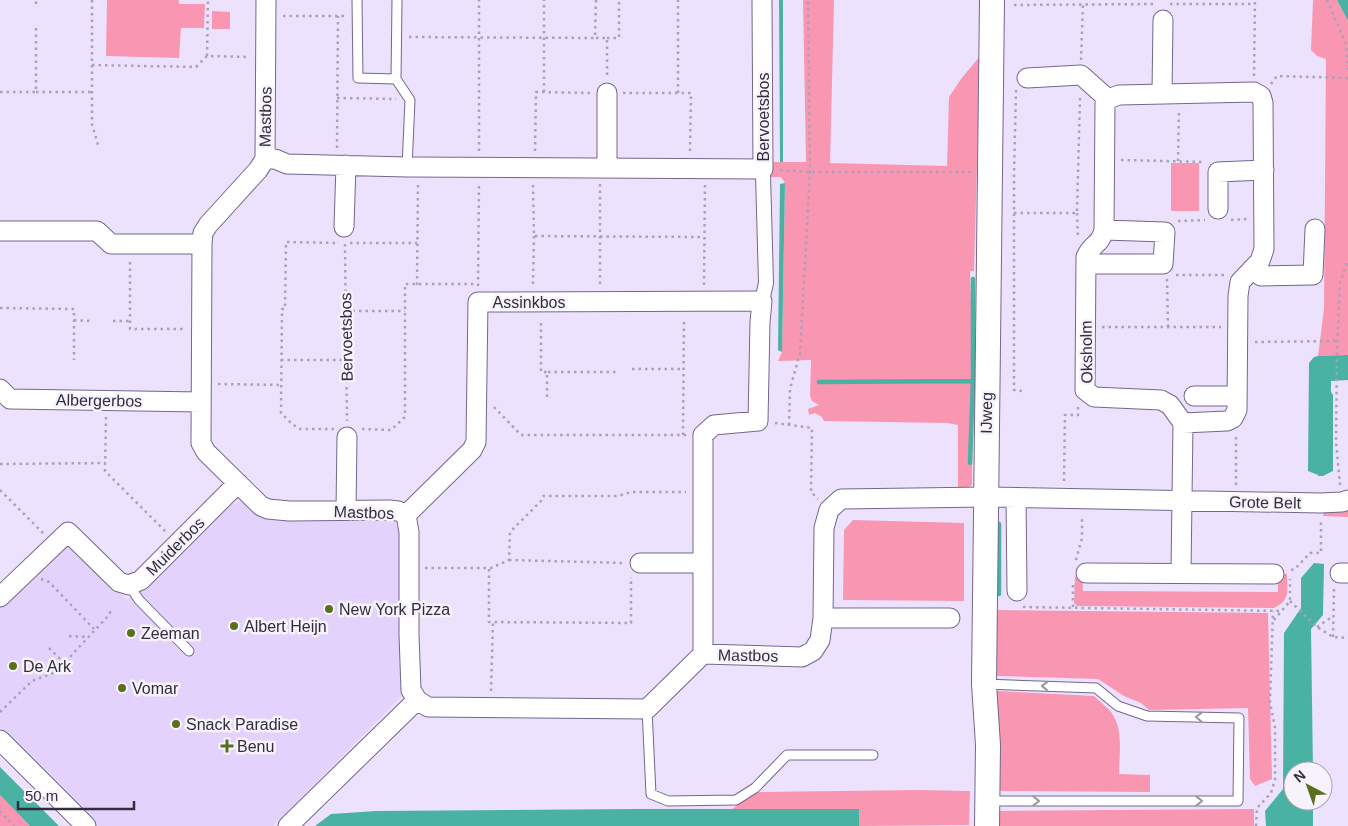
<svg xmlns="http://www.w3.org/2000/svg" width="1348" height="826" font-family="Helvetica,sans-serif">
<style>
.built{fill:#e3d3fc}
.green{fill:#f996b1}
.water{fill:#49b2a3}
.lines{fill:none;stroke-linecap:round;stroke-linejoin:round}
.stream{stroke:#49b2a3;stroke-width:4.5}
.service-casing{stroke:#75668d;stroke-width:11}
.pedestrian-casing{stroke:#75668d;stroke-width:16}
.minor-casing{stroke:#75668d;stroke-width:21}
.tertiary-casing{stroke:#75668d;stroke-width:26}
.path{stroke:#aaa1b8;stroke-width:2.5;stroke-dasharray:2.5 4;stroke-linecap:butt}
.service{stroke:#fff;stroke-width:9}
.pedestrian{stroke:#fff;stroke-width:14}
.minor{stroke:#fff;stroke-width:19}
.tertiary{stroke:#fff;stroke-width:24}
.oneway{stroke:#99969e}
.poi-dot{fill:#5a6f1e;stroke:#f7f3fc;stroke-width:2}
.labels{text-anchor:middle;stroke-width:5;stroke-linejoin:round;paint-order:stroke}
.street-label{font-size:16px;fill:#332c3d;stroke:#f7f3fc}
.poi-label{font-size:16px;fill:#332c3d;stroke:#f7f3fc;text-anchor:start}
</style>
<rect width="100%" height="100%" fill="#ede2fd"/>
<path class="built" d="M 241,501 L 258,513 L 387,518 L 396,523 L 403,533 L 402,696 L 273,826 L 96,826 L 0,727 L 0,607 L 66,540 L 127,600 L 224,508 Z"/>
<path class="green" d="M 107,0 L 179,0 L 179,4 L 205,4 L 204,28 L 181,28 L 179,58 L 106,56 Z
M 803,0 L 834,0 L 830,163 L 947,166 L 949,97 L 961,79 L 980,56 L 974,271 L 970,271 L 973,362 L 972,485 L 967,488 L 958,488 L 958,425 L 947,423 L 824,421 L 822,417 L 815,413 L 809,415 L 808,409 L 819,405 L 812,401 L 810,396 L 811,360 L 778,361 L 782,352 L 785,183 L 781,177 L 766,177 L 767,162 L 806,162 Z
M 1313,0 L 1337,0 L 1348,21 L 1348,355 L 1318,356 L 1324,309 L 1326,59 L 1317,56 L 1311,50 Z
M 212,11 L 230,12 L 230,29 L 212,29 Z
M 1171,163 L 1199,163 L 1199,211 L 1171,211 Z
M 1348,507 L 1348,517 L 1323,516 L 1324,508 Z
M 853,520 L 964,523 L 964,601 L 843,600 L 844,530 Z
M 1278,574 L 1287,574 C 1287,591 1291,600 1274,608 L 1077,606 L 1074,603 L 1075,577 L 1078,575 L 1082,575 L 1083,591 L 1278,592 Z
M 991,610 L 1268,613 L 1272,779 L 1255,786 L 1250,779 L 1248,708 L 1149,710 L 1141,703 L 1124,696 L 1098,679 L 997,676 Z
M 997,691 L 1094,696 C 1099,701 1106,706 1111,712 C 1124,729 1119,754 1119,774 L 1150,775 L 1150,792 L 997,791 Z
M 919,790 L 970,791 L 969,825 L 859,826 L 859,809 L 732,809 L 756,792 Z
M 0,795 L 30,826 L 0,826 Z
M 1254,809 L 1254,826 L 997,826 L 997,811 Z"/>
<path class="water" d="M 779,0 L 783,0 L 783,162 L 780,162 Z
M 1337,0 L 1348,0 L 1348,21 Z
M 785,183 L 782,352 L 778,350 L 780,184 Z
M 1348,355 L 1348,380 L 1331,381 L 1331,392 L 1333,395 L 1333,471 L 1323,476 L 1318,476 L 1318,475 L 1308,471 L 1309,363 L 1314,357 L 1318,356 Z
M 1314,563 L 1324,564 L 1323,615 L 1311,629 L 1313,771 L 1293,771 L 1293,801 L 1313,801 L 1313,826 L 1266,826 L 1265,811 L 1283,789 L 1284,633 L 1301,608 L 1301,578 Z
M 0,767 L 59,826 L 30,826 L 0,795 Z
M 636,809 L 859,809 L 859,826 L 315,826 L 331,814 L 376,811 Z"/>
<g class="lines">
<path class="stream" d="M 973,381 L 973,279
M 819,382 L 973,381 L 970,463
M 999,524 L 999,594"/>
<defs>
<path id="service" d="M 357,0 L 358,78 L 396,79
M 397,0 L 396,79 L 410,100 L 407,167
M 129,585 L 139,600 L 189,651
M 984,684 L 1096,688 L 1118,706 L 1147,716 L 1239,718 L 1238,801 L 988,801
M 647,709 L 651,794 L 668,801 L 736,800 L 755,788 L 787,755 L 873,755"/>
<path id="pedestrian" d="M 762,301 L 766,283 L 763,174"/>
<path id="minor" d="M 266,0 L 265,159 L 258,170 L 208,225 L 203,233 L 202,244 L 201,443 L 206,452 L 261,506 L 268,509 L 289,511 L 389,510 L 398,511 L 406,515 L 409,532 L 409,635 L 411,690 L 417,700 L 428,707 L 647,709 L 703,654 L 802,657 L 813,651 L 820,640 L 823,618 L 824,528 L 829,510 L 841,499 L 986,497 L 1320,503 L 1342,502 L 1348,500
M 1027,78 L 1081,75 L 1108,99
M 607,93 L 607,168
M 1162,93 L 1163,20
M 265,159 L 275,159 L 287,164 L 407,167 L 763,169 L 762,0
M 1218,209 L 1218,172 L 1264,170
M 344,227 L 346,165
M 0,231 L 97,231 L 111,244 L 202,244
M 1086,264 L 1163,264 L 1165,232 L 1104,230
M 1252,269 L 1261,276 L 1313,275 L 1315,229
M 0,389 L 10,399 L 201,402
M 1194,396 L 1237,396
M 1016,498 L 1017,591
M 346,510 L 347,437
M 406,515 L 472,450 L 476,442 L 478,302 L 762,301 L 760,322 L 758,421 L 714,425 L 703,435 L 703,654
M 640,563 L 702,563
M 1086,573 L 1274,574
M 1181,573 L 1183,423 L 1170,405 L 1161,400 L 1094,397 L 1085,390 L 1086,257 C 1092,243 1100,246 1104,230 L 1105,103 L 1108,99 L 1119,95 L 1254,92 L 1261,96 L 1263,103 L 1264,249 L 1260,261 L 1240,282 L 1238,296 L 1237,410 L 1233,418 L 1227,421 L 1183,423
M 1340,573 L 1348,573
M 0,597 L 68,532 L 119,582 L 129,585 L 141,580 L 238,483
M 823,618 L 950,618
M 0,740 L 86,826
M 288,826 L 417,700"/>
<path id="tertiary" d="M 987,826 L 988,745 L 984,684 L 992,0"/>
</defs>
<use href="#service" class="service-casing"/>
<use href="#pedestrian" class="pedestrian-casing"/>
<use href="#minor" class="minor-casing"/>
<use href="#tertiary" class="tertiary-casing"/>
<path class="path" d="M 92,0 L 92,124 L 99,148
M 596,0 L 595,38 L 607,38 L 607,76
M 1327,0 L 1346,44 L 1348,70
M 36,4 L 36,0
M 1170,4 L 1255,4
M 1014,5 L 1157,4
M 283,16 L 345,16
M 409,37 L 595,38
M 607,38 L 619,38 L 619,0
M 207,56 L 208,0
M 1081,60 L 1083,4
M 92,65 L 196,67 L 207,56 L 249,57
M 1254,76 L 1255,0
M 1271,84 L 1277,76 L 1348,78
M 1016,90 L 1014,173 L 1014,390 L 1022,391
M 0,92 L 36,92 L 36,24
M 36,92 L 92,92
M 544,92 L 544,0
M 623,93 L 691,93 L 690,152
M 678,93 L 678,0
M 337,98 L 396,99
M 337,148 L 338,16
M 479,151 L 479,0
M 535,151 L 536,92 L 590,93
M 1121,160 L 1205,162
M 1178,161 L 1179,110
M 780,170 L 810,172 L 971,172
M 600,184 L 600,286
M 533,185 L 534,236 L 704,237
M 1014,213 L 1077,213 L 1080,98
M 1077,213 L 1078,239
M 1231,220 L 1248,219
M 1178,221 L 1205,220
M 350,243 L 417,243
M 345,244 L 347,421
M 130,262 L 130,329 L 185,329
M 1176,275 L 1226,275
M 1167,279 L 1168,327
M 533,284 L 534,236
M 417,285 L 418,184
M 704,285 L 705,185
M 478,286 L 479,184
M 0,308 L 74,309 L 74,360
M 346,311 L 405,311
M 74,320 L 91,321
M 113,321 L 130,321
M 541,323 L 541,372 L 547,372
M 1102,327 L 1221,327
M 1255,342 L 1338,341
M 281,360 L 346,360
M 632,369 L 683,369
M 218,384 L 281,385
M 547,397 L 547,372 L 617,372
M 494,407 L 521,435 L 687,435
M 106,417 L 105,471 L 166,532
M 775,423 L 812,428 L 811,492 L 818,499
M 789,425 L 790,389 L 800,353 L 810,172 L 808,0
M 334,429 L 300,429 L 292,424 L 281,413 L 282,309 L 285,309 L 286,242 L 337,243
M 362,429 L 391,430 L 405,417 L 405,284 L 476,284
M 683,435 L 684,318
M 0,464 L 105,463
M 1064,481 L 1065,415 L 1078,415 L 1078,407
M 1236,485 L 1236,436
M 1340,485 L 1336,441 L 1337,350 L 1340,283 L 1348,260
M 0,490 L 43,533
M 509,560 L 624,563
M 1076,560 L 1082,538 L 1082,516
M 425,568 L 491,568 L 509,560 L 510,532 L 541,501 L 543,496 L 618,496 L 631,492 L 686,492
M 489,569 L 489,622 L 631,623 L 631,577
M 1291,570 L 1295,569 L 1310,553 L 1321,553 L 1321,519
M 41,579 L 49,582 L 94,629
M 1073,585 L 1073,608
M 1290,601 L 1317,627 L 1333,637 L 1348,638
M 1023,607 L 1281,611
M 1274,620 L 1290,601 L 1290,579
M 1317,627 L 1332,617
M 69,636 L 88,637
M 1333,637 L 1334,589
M 49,648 L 64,663
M 491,691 L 493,622
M 0,712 L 32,681 L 56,672 L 109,615 L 112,608
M 0,811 L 14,826
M 1256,826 L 1257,808 L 1271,793 L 1275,780 L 1275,728 L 1270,702 L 1273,611"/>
<use href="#service" class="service"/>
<use href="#pedestrian" class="pedestrian"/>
<use href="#minor" class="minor"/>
<use href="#tertiary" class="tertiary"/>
</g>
<defs><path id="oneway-chevron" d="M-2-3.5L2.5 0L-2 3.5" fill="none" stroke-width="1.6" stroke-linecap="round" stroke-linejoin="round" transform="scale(1.25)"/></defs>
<g class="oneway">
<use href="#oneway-chevron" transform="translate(1045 686) rotate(-178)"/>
<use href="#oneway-chevron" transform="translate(1199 717) rotate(-179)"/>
<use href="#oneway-chevron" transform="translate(1036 801)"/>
<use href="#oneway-chevron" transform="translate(1199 801)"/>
</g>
<g class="poi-dot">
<circle cx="329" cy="609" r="5"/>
<circle cx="234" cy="626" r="5"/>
<circle cx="131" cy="633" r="5"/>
<circle cx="13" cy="666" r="5"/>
<circle cx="122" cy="688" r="5"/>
<circle cx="176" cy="724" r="5"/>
<path d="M224.5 738.5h5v5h5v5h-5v5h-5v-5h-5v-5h5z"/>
</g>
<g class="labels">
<g class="street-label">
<text transform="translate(265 117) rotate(-89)" y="6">Mastbos</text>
<text transform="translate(763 117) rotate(-90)" y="6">Bervoetsbos</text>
<text x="529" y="308">Assinkbos</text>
<text transform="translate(346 337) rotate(-91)" y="6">Bervoetsbos</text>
<text transform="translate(1086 352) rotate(-91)" y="6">Oksholm</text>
<text transform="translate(99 400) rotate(1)" y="6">Albergerbos</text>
<text transform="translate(986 413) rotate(-89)" y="6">IJweg</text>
<text transform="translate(1265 502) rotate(1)" y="6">Grote Belt</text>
<text transform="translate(364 512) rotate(2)" y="6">Mastbos</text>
<text transform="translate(175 546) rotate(-45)" y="6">Muiderbos</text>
<text transform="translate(748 655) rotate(1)" y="6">Mastbos</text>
</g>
<g class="poi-label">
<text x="339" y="615">New York Pizza</text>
<text x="244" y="632">Albert Heijn</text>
<text x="141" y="639">Zeeman</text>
<text x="23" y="672">De Ark</text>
<text x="132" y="694">Vomar</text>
<text x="186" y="730">Snack Paradise</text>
<text x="237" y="752">Benu</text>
</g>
</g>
<g transform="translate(1308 786) rotate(319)"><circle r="24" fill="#f7f3fc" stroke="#a9a3b0"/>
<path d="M0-4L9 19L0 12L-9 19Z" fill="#5a6f1e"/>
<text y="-8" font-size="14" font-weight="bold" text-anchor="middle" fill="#332c3d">N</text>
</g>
<path d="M18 801v8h116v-8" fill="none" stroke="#332c3d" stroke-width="2.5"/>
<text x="25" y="801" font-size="15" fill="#332c3d" stroke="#f7f3fc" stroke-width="4" paint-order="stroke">50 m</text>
</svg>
